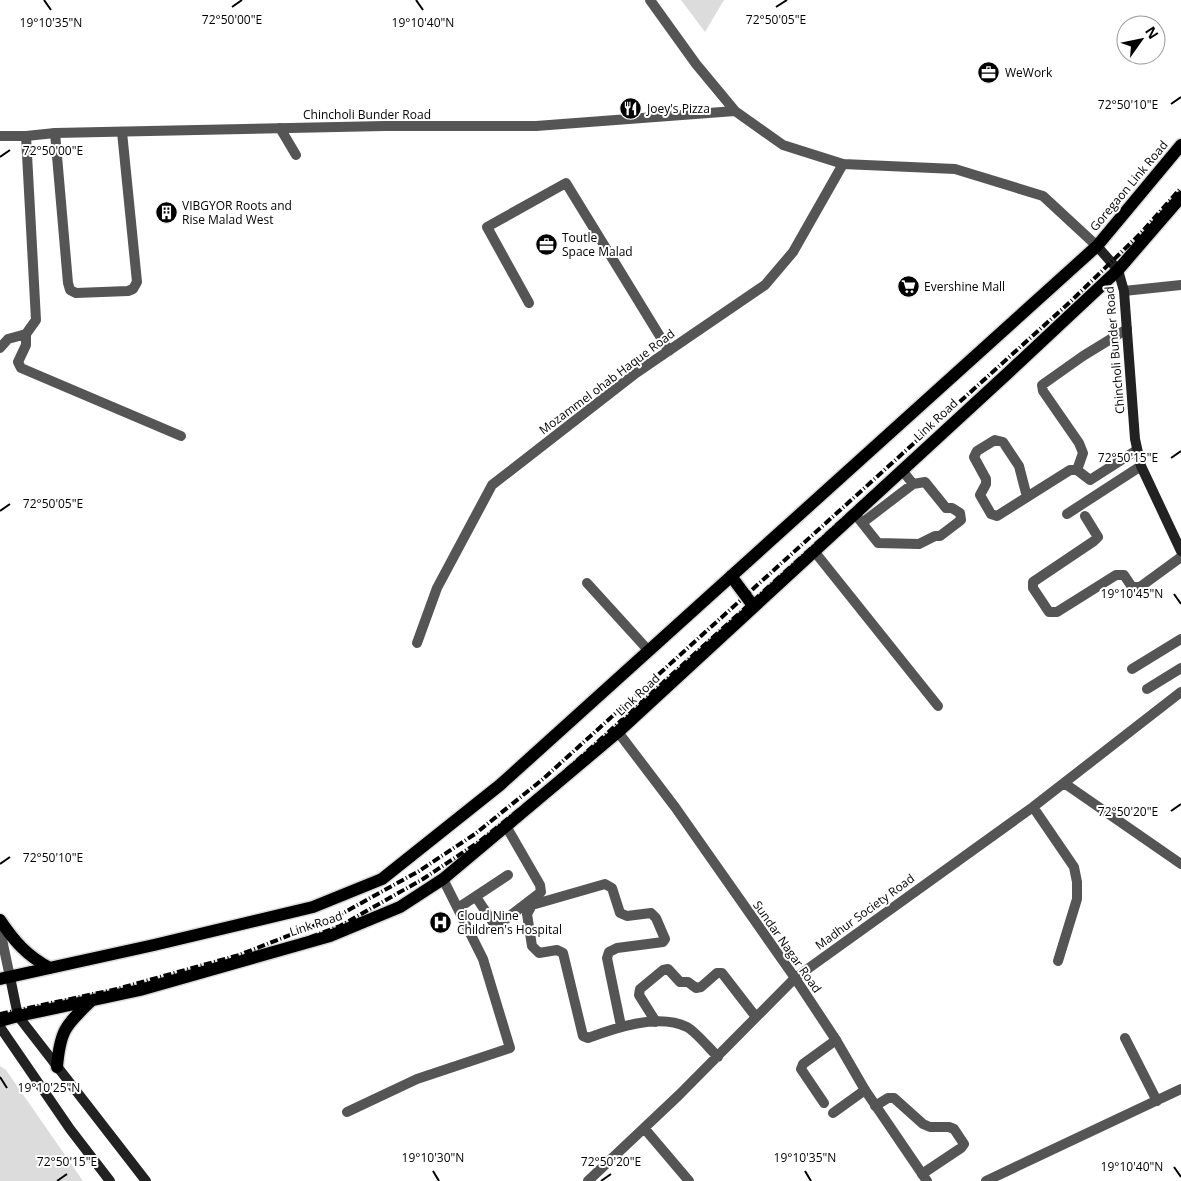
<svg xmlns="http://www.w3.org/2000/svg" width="1181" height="1181" font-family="'Open Sans',sans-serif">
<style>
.green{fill:#dcdcdc}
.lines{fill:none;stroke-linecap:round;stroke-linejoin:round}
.primary-casing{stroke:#dbdbdb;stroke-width:15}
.minor{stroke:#555;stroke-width:10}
.tertiary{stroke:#555;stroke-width:10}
.secondary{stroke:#222;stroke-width:10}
.primary{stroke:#000;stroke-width:12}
.rail{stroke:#000;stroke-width:4;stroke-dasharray:8 2.5 1 2.5;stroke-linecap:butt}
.ticks{fill:none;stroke:#000;stroke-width:2}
.labels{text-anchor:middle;stroke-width:4;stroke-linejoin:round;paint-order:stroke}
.poi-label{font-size:12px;fill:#000;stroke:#fff;text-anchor:start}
.street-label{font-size:12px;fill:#000;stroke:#fff}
.ticks-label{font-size:12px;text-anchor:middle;fill:#000;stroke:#fff;stroke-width:4;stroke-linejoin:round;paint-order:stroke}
</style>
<rect width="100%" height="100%" fill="#fff"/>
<path class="green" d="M 681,0 L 724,0 L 705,32 Z
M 0,1066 L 6,1070 L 83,1181 L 0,1181 Z"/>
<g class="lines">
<defs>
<path id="primary" d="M 731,576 L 754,607
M 0,920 C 14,941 27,956 50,968
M 0,979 L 154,945 L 313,907 L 382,879 L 500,785 L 1097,246 L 1181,145
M 0,1021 L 18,1016 L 140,990 L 330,936 L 400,907 L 443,879 L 618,732 L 1009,372 L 1118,270 L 1181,197
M 57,1067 C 60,1030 66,1025 91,1001"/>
</defs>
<use href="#primary" class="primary-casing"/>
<path class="minor" d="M 280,128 L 296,155
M 55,133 L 68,283 L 70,290 L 76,293 L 128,291 L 133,289 L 137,282 L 122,132
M 1124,291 L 1181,285
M 529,303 L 487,227 L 566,183 L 669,351
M 26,334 L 26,345 L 18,362 L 21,368 L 181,436
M 0,348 L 8,339 L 26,334 L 36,320 L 26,136
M 1077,470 L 1083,453 L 1079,443 L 1043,391 L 1042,385 L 1083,356 L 1127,329
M 1027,497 L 1019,466 L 1003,442 L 995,440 L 977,451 L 974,457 L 986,479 L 986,484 L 980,495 L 991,514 L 997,516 L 1070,470 L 1077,470 L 1090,480 L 1137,450
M 855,514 L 878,543 L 919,544 L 935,536 L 940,536 L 961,520 L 960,513 L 952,508 L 946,508 L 925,482 L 913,484 L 902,470
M 1067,514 L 1141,466
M 1085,516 L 1098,537 L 1094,541 L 1033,582 L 1033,588 L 1049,612 L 1057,612 L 1116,575 L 1124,575 L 1132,587 L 1140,587 L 1181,557
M 862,523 L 913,484
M 814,551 L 938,706
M 587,583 L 648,650
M 417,643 L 437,588 L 492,485 L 636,373 L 765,285 L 793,252 L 843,164
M 1132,669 L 1181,639
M 1147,689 L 1181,668
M 1064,783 L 1181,864
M 1033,807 L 1074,867 L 1077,882 L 1077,899 L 1058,961
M 476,897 L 494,924 L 498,925 L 541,892 L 540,885 L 506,826
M 458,908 L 508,875
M 656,1022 L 639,995 L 640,989 L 663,970 L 668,969 L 680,982 L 688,982 L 696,988 L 701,987 L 717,973 L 722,973 L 756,1017
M 621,1026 L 607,958 L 609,952 L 617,948 L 663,942 L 665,939 L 656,918 L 651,913 L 627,916 L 620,913 L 612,888 L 605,884 L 532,905 L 527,914 L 532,946 L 539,953 L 557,950 L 563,953 L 583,1036 L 588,1038 C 615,1028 658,1013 687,1027 C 696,1032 709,1048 718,1057
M 1125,1038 L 1157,1101
M 824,1103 L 801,1069 L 803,1064 L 836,1040
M 875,1106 L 888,1098 L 894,1098 L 923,1124 L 930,1127 L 949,1127 L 954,1129 L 964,1144 L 961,1148 L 922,1174
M 347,1112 L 417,1079 L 510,1048 L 483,959 L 443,879
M 833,1113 L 865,1090
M 644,1128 L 689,1181
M 588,1181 L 679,1095 L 795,978 L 1033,807 L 1181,692
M 986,1181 L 1181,1089"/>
<path class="tertiary" d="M 650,0 L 696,64 L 735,111 L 783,145 L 843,164 L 955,169 L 1043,196 L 1097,246
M 0,136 L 26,136 L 55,133 L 385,126 L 536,126 L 735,111
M 618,732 L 675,807 L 795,978 L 836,1040 L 865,1090 L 927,1181
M 0,930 L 10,977"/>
<path class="secondary" d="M 1097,246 L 1118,270 L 1124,291 L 1135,439 L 1141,466 L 1181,551
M 10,977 L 18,1016 L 146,1181
M 0,1027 L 70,1129 L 110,1181"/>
<use href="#primary" class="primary"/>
<path class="rail" d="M 0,1014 L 117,989 L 239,955 L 336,917 L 419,871 L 475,834 L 543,779 L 1070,302 L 1140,234 L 1181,188
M 0,1023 L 119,997 L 242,963 L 340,926 L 423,879 L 480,841 L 549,786 L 1076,308 L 1147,240 L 1181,201"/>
</g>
<path class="ticks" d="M 44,0 L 51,10M 416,0 L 423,10M 232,7 L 242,0M 776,7 L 787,0M 1171,104 L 1181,97M 0,157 L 10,150M 1171,458 L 1181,451M 0,511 L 10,504M 1174,594 L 1181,604M 1171,811 L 1181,804M 0,864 L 10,857M 0,1077 L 7,1088M 1174,1167 L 1181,1177M 433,1171 L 439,1181M 805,1171 L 811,1181M 57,1181 L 67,1174M 601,1181 L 611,1174"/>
<defs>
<symbol id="office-disc" viewBox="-11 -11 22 22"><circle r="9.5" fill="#000" stroke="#fff"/><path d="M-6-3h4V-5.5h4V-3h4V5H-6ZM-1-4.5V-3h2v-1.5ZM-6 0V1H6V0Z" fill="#fff"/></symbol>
<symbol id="restaurant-disc" viewBox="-11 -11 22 22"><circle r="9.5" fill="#000" stroke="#fff"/><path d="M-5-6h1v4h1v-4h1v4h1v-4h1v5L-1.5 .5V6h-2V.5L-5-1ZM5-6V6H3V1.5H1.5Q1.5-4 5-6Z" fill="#fff"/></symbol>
<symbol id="building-disc" viewBox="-11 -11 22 22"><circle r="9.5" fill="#000" stroke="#fff"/><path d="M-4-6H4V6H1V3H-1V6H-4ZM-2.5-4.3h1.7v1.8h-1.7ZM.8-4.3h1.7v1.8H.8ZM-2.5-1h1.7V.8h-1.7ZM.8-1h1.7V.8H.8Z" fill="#fff"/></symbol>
<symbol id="supermarket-disc" viewBox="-11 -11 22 22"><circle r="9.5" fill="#000" stroke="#fff"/><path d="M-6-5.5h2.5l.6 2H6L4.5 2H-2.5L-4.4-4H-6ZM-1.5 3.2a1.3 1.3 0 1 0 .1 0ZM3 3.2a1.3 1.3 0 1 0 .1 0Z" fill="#fff"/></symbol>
<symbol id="hospital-disc" viewBox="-11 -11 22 22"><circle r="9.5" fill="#000" stroke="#fff"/><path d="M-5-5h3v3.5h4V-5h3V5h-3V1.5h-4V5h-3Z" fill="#fff"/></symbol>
</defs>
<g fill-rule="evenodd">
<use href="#office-disc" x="976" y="60" width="25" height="25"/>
<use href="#restaurant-disc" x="618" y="96" width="25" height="25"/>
<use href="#building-disc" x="154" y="200" width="25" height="25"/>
<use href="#office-disc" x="534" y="232" width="25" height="25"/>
<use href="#supermarket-disc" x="896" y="274" width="25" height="25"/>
<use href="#hospital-disc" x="428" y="910" width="25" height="25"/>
</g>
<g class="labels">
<g class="poi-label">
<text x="1005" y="77">WeWork</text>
<text x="647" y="113">Joey's Pizza</text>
<text x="182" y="210">VIBGYOR Roots and<tspan x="182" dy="14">Rise Malad West</tspan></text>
<text x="562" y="242">Toutle<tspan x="562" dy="14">Space Malad</tspan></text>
<text x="924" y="291">Evershine Mall</text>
<text x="457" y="920">Cloud Nine<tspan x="457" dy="14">Children's Hospital</tspan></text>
</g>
<g class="street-label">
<text x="367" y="119">Chincholi Bunder Road</text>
<text transform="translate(1129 186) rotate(-50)" y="4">Goregaon Link Road</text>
<text transform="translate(1115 350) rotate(-95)" y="4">Chincholi Bunder Road</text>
<text transform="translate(607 382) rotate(-37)" y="4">Mozammel ohab Haque Road</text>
<text transform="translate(936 420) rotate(-43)" y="4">Link Road</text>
<text transform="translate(638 695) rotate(-43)" y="4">Link Road</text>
<text transform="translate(865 912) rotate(-36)" y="4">Madhur Society Road</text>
<text transform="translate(316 924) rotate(-18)" y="4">Link Road</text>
<text transform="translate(787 947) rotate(55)" y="4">Sundar Nagar Road</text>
</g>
</g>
<g class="ticks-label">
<text x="232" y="24">72°50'00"E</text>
<text x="776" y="24">72°50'05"E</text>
<text x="51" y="27">19°10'35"N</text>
<text x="423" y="27">19°10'40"N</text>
<text x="1128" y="109">72°50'10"E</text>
<text x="53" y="155">72°50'00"E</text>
<text x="1128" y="462">72°50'15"E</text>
<text x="53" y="508">72°50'05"E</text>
<text x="1132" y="598">19°10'45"N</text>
<text x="1128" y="816">72°50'20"E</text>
<text x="53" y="862">72°50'10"E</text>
<text x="49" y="1092">19°10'25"N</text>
<text x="433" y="1162">19°10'30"N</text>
<text x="805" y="1162">19°10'35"N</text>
<text x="67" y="1166">72°50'15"E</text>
<text x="611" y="1166">72°50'20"E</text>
<text x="1132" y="1171">19°10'40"N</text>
</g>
<g transform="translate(1141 40) rotate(57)"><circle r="24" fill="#ffffff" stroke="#999999"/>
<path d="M0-4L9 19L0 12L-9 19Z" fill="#000000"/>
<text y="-8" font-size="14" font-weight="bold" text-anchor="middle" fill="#000000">N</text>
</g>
</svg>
